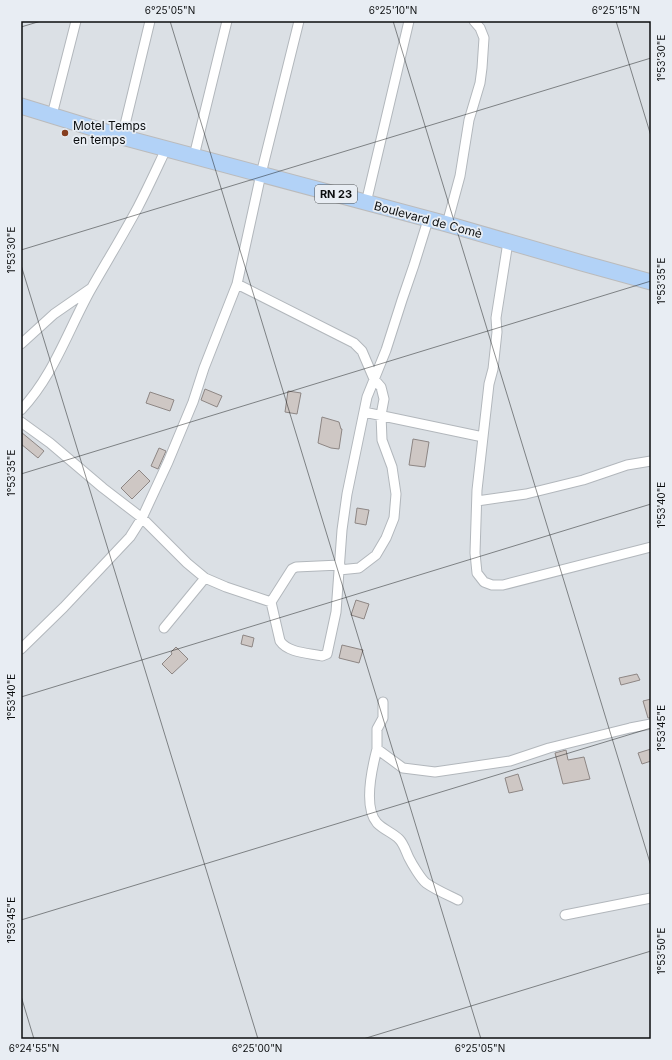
<svg xmlns="http://www.w3.org/2000/svg" width="672" height="1060" font-family="Inter,sans-serif">
<style>
.building{fill:#cec7c4;stroke:#8d8684}
.lines{fill:none;stroke-linecap:round;stroke-linejoin:round}
.street-casing{stroke:#b2b7bc;stroke-width:11}
.primary-casing{stroke:#bbbbbc;stroke-width:17}
.street{stroke:#fff;stroke-width:9}
.primary{stroke:#b2d2f7;stroke-width:15}
.ticks{fill:none;stroke:#0b0d0e;stroke-width:1;stroke-opacity:0.45}
.poi-dot{fill:#863e1f;stroke:#e8edf3;stroke-width:1.5}
.labels{text-anchor:middle;stroke-width:3.5;stroke-linejoin:round;paint-order:stroke}
.shield{fill:#e8edf3;stroke:#4d5053;stroke-width:1}
.shield-label{font-size:11px;font-weight:bold;fill:#0b0d0e}
.poi-label{font-size:12px;fill:#0b0d0e;stroke:#e8edf3;text-anchor:start}
.street-label{font-size:12px;fill:#0b0d0e;stroke:#e8edf3}
.neatline{fill:none;stroke:#0b0d0e;stroke-width:1.5}
.ticks-label{font-size:10px;text-anchor:middle;fill:#0b0d0e}
</style>
<rect width="100%" height="100%" fill="#dbe0e5"/>
<path class="building" d="M 205,389 L 222,396 L 217,407 L 201,400 Z
M 288,391 L 301,393 L 297,414 L 285,412 Z
M 150,392 L 174,400 L 170,411 L 146,403 Z
M 322,417 L 339,422 L 341,429 L 342,429 L 339,449 L 331,448 L 318,443 Z
M 21,432 L 44,451 L 38,458 L 21,444 Z
M 413,439 L 429,442 L 425,467 L 409,465 Z
M 159,448 L 166,451 L 158,469 L 151,466 Z
M 139,470 L 150,481 L 132,499 L 121,488 Z
M 357,508 L 369,510 L 366,525 L 355,523 Z
M 356,600 L 369,604 L 364,619 L 351,615 Z
M 243,635 L 254,638 L 252,647 L 241,644 Z
M 342,645 L 363,650 L 359,663 L 339,658 Z
M 176,647 L 188,659 L 172,674 L 162,664 L 172,654 L 171,652 Z
M 637,674 L 640,680 L 621,685 L 619,678 Z
M 651,699 L 651,718 L 648,718 L 643,701 Z
M 651,749 L 651,761 L 642,764 L 638,753 Z
M 566,750 L 568,760 L 584,757 L 590,779 L 563,784 L 555,753 Z
M 518,774 L 523,790 L 509,793 L 505,778 Z"/>
<g class="lines">
<defs>
<path id="street" d="M 52,115 L 76,21
M 122,137 L 150,21
M 194,156 L 227,21
M 366,203 L 409,21
M 447,224 L 460,176 L 469,120 L 480,83 L 482,68 L 484,38 L 480,28 L 474,21
M 508,242 L 496,318 L 497,332 L 493,369 L 489,384 L 477,490 L 475,553 L 477,573 L 484,582 L 492,585 L 503,585 L 651,547
M 237,284 L 354,343 L 362,351 L 374,379 L 381,387 L 384,399 L 381,415 L 382,440 L 392,467 L 396,494 L 394,518 L 386,538 L 376,555 L 359,568 L 339,570
M 21,344 L 54,314 L 90,289
M 21,410 C 54,375 68,330 91,289 C 107,261 123,235 138,207 C 148,188 157,168 166,149
M 364,412 L 483,437
M 21,422 L 50,443 L 103,488 L 142,518 L 187,563 L 205,578 L 226,587 L 271,602
M 477,501 L 526,494 L 583,480 L 627,465 L 651,461
M 340,565 L 296,567 L 292,569 L 271,602 L 280,641 C 288,653 309,653 322,656 L 327,654 L 336,612 L 342,530 L 347,494 L 367,397 L 386,350 L 402,300 L 414,265 L 428,220
M 164,628 L 205,578
M 21,649 L 64,607 L 130,537 L 142,518 L 168,462 L 193,402 L 204,368 L 237,284 L 261,174 L 299,21
M 377,749 L 377,729 L 383,718 L 383,702
M 458,900 C 448,895 436,890 426,883 C 421,879 412,864 409,858 C 406,852 404,844 399,839 C 393,833 384,830 377,823 C 363,807 372,768 377,749 L 403,768 L 435,772 L 510,761 L 549,748 L 630,728 L 651,724
M 565,915 L 651,898"/>
<path id="primary" d="M 21,106 L 122,137 L 447,224 L 582,263 L 651,282"/>
</defs>
<use href="#street" class="street-casing"/>
<use href="#primary" class="primary-casing"/>
<use href="#street" class="street"/>
<use href="#primary" class="primary"/>
</g>
<path class="ticks" d="M 170,21 L 481,1039M 393,21 L 651,866M 616,21 L 651,136M 21,27 L 41,21M 21,250 L 651,58M 21,265 L 258,1039M 21,474 L 651,281M 21,697 L 651,504M 21,920 L 651,728M 21,996 L 34,1039M 363,1039 L 651,951"/>
<circle class="poi-dot" cx="65" cy="133" r="4"/>
<g class="labels">
<rect class="shield" x="315" y="185" width="42" height="18" rx="3"/>
<g class="shield-label">
<text x="336" y="198">RN 23</text>
</g>
<g class="poi-label">
<text x="73" y="130">Motel Temps<tspan x="73" dy="14">en temps</tspan></text>
</g>
<g class="street-label">
<text transform="translate(428 220) rotate(15)" y="4">Boulevard de Comè</text>
</g>
</g>
<rect width="672" height="1060" fill="none" stroke="#e8edf3" stroke-width="44"/>
<rect x="22" y="22" width="628" height="1016" class="neatline"/>
<g class="ticks-label">
<text x="170" y="14">6°25'05"N</text>
<text x="393" y="14">6°25'10"N</text>
<text x="616" y="14">6°25'15"N</text>
<text transform="translate(661 58) rotate(-90)" y="4">1°53'30"E</text>
<text transform="translate(11 250) rotate(-90)" y="4">1°53'30"E</text>
<text transform="translate(661 281) rotate(-90)" y="4">1°53'35"E</text>
<text transform="translate(11 473) rotate(-90)" y="4">1°53'35"E</text>
<text transform="translate(661 505) rotate(-90)" y="4">1°53'40"E</text>
<text transform="translate(11 697) rotate(-90)" y="4">1°53'40"E</text>
<text transform="translate(661 728) rotate(-90)" y="4">1°53'45"E</text>
<text transform="translate(11 920) rotate(-90)" y="4">1°53'45"E</text>
<text transform="translate(661 951) rotate(-90)" y="4">1°53'50"E</text>
<text x="34" y="1052">6°24'55"N</text>
<text x="257" y="1052">6°25'00"N</text>
<text x="480" y="1052">6°25'05"N</text>
</g>
</svg>
